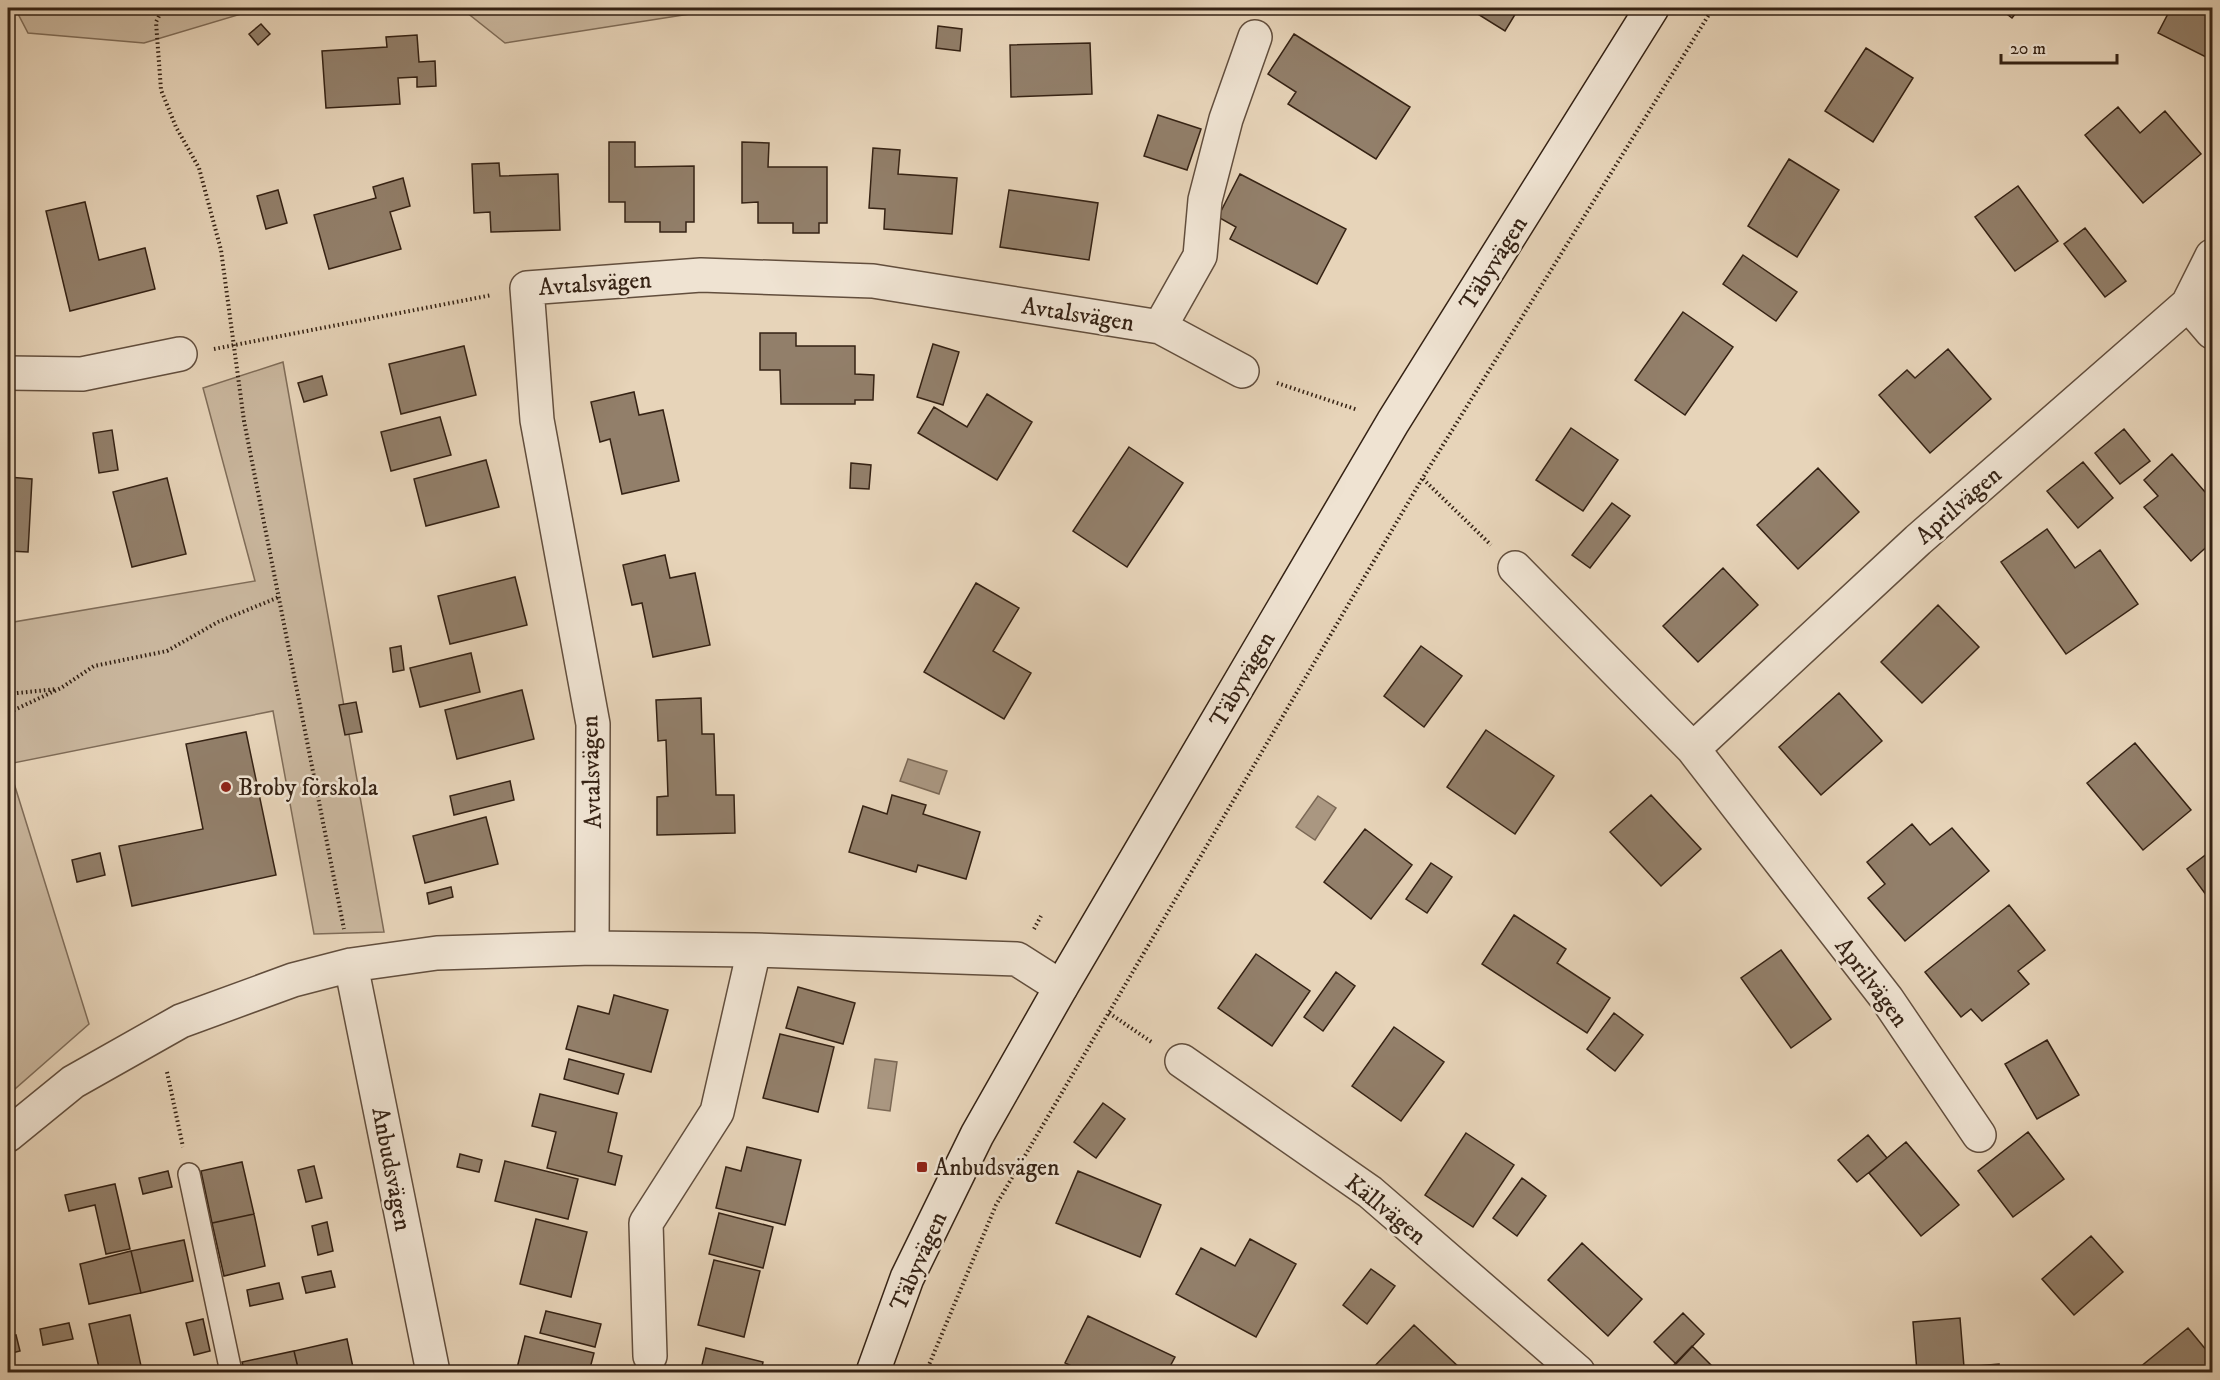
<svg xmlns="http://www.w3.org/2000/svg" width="2220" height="1380" font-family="'IM FELL DW Pica',serif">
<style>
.green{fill:#c9b69d;stroke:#7f6c58;stroke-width:1.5}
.water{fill:#aa9781;stroke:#7b6855;stroke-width:1.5}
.building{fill:#927f6a;stroke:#352214;stroke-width:1.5}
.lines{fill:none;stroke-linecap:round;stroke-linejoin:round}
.lane-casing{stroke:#624e3d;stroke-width:24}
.street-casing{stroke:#624e3d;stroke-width:36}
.secondary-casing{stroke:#352214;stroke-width:36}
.path{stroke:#352214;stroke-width:4;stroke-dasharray:1.5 3;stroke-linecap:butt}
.lane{stroke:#efe3d2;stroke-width:21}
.street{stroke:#efe3d2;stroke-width:33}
.secondary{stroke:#efe3d2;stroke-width:33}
.poi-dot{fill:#8f2418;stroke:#efe3d2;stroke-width:2}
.labels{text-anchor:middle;stroke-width:5;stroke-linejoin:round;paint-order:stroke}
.street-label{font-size:24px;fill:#352214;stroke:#efe3d2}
.poi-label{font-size:24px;fill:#352214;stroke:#efe3d2;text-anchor:start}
</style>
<rect width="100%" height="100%" fill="#e7d4b9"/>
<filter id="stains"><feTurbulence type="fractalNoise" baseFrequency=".00333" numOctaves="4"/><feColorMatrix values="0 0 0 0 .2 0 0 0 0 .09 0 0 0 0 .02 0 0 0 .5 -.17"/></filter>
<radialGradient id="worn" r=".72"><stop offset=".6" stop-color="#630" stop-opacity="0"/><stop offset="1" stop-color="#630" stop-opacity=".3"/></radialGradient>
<path class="green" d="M 15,8 L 261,8 L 144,43 L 28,33 Z
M 461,8 L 728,8 L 505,43 Z
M 283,362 L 384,932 L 314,934 L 273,711 L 8,764 L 89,1024 L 8,1095 L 8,623 L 255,581 L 203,388 Z"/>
<path class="water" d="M 908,759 L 947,771 L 939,794 L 900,781 Z
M 1318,796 L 1336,808 L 1315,840 L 1296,827 Z
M 875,1059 L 897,1062 L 890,1111 L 868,1108 Z"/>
<path class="building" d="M 1468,8 L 1519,8 L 1505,31 Z
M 1999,8 L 2020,8 L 2012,18 Z
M 2171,8 L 2212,8 L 2212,60 L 2158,33 Z
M 261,24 L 270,34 L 258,45 L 249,34 Z
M 938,26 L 962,29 L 960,51 L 936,48 Z
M 1294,34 L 1410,107 L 1376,159 L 1288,104 L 1296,92 L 1268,74 Z
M 417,35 L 419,62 L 435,61 L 436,86 L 417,87 L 417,77 L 398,78 L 400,104 L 326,108 L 322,51 L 387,47 L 386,37 Z
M 1090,43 L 1092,94 L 1011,97 L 1010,45 Z
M 1866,48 L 1913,78 L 1873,142 L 1825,111 Z
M 2118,107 L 2140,133 L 2165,111 L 2201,154 L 2143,203 L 2085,135 Z
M 1158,115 L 1201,129 L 1187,170 L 1144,156 Z
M 609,142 L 635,142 L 635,167 L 694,166 L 694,222 L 686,222 L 686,232 L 660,232 L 660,222 L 625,222 L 625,202 L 609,202 Z
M 742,142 L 769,143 L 768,167 L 827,167 L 827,223 L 819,223 L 819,233 L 793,233 L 793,223 L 758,223 L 758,202 L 742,203 Z
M 873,148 L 900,150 L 898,174 L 957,178 L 952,234 L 884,229 L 885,209 L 869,208 Z
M 1789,159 L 1839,190 L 1797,257 L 1748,226 Z
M 499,163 L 500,176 L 558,174 L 560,230 L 491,232 L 490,212 L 474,213 L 472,164 Z
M 1240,174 L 1346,229 L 1317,284 L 1230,239 L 1236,227 L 1218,217 Z
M 403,178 L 410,206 L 390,212 L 401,249 L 329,269 L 314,215 L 376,198 L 373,187 Z
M 2018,186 L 2058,241 L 2015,271 L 1975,217 Z
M 278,190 L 287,223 L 266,229 L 257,196 Z
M 1009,190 L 1098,203 L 1089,260 L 1000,247 Z
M 85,202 L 99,260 L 145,248 L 155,289 L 70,311 L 46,211 Z
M 2085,228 L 2126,281 L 2105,297 L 2064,244 Z
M 1743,255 L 1797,292 L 1776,321 L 1723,284 Z
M 1683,312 L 1733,347 L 1685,415 L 1635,380 Z
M 760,333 L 796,333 L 796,346 L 855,346 L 855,374 L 874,375 L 873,400 L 855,400 L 855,404 L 781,404 L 780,370 L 760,370 Z
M 933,344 L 959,352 L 943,405 L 917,397 Z
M 464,346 L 476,395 L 401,414 L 389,364 Z
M 1948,349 L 1991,399 L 1930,453 L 1879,395 L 1907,370 L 1915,378 Z
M 322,376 L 327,395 L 304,402 L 298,383 Z
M 634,392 L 639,415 L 663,410 L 679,481 L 622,494 L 610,439 L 600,442 L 591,402 Z
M 987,394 L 1032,422 L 997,480 L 918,433 L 934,407 L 967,427 Z
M 440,417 L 451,455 L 391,471 L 381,432 Z
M 1571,428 L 1618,460 L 1583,511 L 1536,480 Z
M 2124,429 L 2150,461 L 2120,484 L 2095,453 Z
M 112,430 L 118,470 L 99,473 L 93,433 Z
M 1129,447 L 1183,483 L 1127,567 L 1073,531 Z
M 2172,454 L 2212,500 L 2212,542 L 2191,561 L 2144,507 L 2158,496 L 2144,480 Z
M 486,460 L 499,507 L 426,526 L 414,479 Z
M 2083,462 L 2113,498 L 2078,528 L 2047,491 Z
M 851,463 L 871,465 L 869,489 L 850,488 Z
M 1818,468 L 1859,512 L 1798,569 L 1757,525 Z
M 8,477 L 32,479 L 28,552 L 8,551 Z
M 167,478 L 186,554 L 132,567 L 113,492 Z
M 1612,503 L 1630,516 L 1590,568 L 1572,555 Z
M 2047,529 L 2075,568 L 2100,550 L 2138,604 L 2066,654 L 2001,562 Z
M 665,555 L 670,578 L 695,573 L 710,645 L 653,657 L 642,603 L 632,605 L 623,565 Z
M 1723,568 L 1758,605 L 1698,662 L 1663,626 Z
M 515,577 L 527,625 L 450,644 L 438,596 Z
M 976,583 L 1019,608 L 993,651 L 1031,673 L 1004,719 L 924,672 Z
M 1938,605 L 1979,647 L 1922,703 L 1881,662 Z
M 401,646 L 404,670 L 393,672 L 390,648 Z
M 1421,646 L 1462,676 L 1424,727 L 1384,696 Z
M 471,653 L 480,692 L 420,707 L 410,668 Z
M 522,690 L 534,739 L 457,759 L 445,710 Z
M 1839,693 L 1882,741 L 1821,795 L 1779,747 Z
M 701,698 L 702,734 L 714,734 L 716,795 L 734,795 L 735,833 L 657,835 L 657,797 L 668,796 L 666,740 L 658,741 L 656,700 Z
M 356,702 L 362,732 L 345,735 L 339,705 Z
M 1486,730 L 1554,776 L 1515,834 L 1447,787 Z
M 246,732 L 276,875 L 132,906 L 119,846 L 203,829 L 186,744 Z
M 2135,743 L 2191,810 L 2143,850 L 2087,783 Z
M 510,781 L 514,800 L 454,815 L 450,796 Z
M 892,795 L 926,805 L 923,814 L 980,832 L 966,879 L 918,865 L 916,872 L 849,852 L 863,806 L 887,814 Z
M 1651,795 L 1701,849 L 1661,886 L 1610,832 Z
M 486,817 L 498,864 L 425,883 L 413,836 Z
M 1912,824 L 1930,845 L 1952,828 L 1989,871 L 1905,941 L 1868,898 L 1885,884 L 1867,862 Z
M 1365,829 L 1412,865 L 1371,919 L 1324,882 Z
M 2212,850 L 2212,903 L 2187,869 Z
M 100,853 L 105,875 L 77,882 L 72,860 Z
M 1431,863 L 1452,877 L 1427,913 L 1406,899 Z
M 451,887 L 453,897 L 429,904 L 427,893 Z
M 2009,905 L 2045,950 L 2018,971 L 2029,984 L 1982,1021 L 1971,1009 L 1961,1017 L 1925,972 Z
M 1514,915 L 1566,949 L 1557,963 L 1610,998 L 1587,1033 L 1482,964 Z
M 1781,950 L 1831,1019 L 1791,1048 L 1741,978 Z
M 1256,954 L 1310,991 L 1272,1046 L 1218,1008 Z
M 1336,972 L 1355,986 L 1323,1031 L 1304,1017 Z
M 798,987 L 855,1003 L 843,1044 L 786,1028 Z
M 614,995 L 668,1010 L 651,1072 L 566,1049 L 578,1006 L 609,1014 Z
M 1614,1013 L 1643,1035 L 1615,1071 L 1587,1049 Z
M 1394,1027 L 1444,1062 L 1401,1121 L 1352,1086 Z
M 780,1034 L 834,1047 L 818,1112 L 763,1098 Z
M 2047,1040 L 2079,1095 L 2037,1119 L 2005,1064 Z
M 569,1059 L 624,1074 L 618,1094 L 564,1079 Z
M 540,1094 L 617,1113 L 608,1152 L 622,1156 L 615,1185 L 547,1168 L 556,1132 L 532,1126 Z
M 1103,1103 L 1125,1119 L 1096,1158 L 1074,1142 Z
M 2028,1132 L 2064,1179 L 2013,1217 L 1978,1171 Z
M 1466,1133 L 1514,1165 L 1473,1227 L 1425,1195 Z
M 1868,1135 L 1887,1158 L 1857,1182 L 1838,1160 Z
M 1906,1142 L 1959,1205 L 1921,1236 L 1869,1173 Z
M 747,1147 L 801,1160 L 785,1225 L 716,1208 L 726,1167 L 741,1171 Z
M 460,1154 L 482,1160 L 479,1172 L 457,1167 Z
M 505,1161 L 578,1179 L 568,1219 L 495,1201 Z
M 242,1162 L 254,1214 L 212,1223 L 201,1171 Z
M 314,1166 L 322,1198 L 306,1202 L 298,1170 Z
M 168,1171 L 172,1187 L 143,1194 L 139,1178 Z
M 1078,1171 L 1161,1205 L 1140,1257 L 1056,1223 Z
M 1522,1178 L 1546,1196 L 1517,1236 L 1493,1218 Z
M 115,1184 L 130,1249 L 106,1254 L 95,1205 L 69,1211 L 65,1195 Z
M 719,1213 L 773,1227 L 763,1268 L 709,1254 Z
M 254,1214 L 265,1266 L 224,1276 L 212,1223 Z
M 536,1219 L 587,1232 L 571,1297 L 520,1284 Z
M 327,1222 L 333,1251 L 318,1255 L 312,1226 Z
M 2091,1236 L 2123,1272 L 2074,1315 L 2042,1279 Z
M 1250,1239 L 1296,1264 L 1256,1337 L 1176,1294 L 1201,1248 L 1235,1266 Z
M 184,1240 L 193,1281 L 141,1293 L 131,1251 Z
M 1582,1243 L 1642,1299 L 1608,1336 L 1548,1280 Z
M 131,1251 L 141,1293 L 89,1304 L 80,1264 Z
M 714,1260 L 760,1271 L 744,1337 L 698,1325 Z
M 1371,1269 L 1395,1286 L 1367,1324 L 1343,1305 Z
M 331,1271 L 335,1287 L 306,1293 L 302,1277 Z
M 279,1283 L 283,1299 L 250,1306 L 247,1290 Z
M 546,1311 L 601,1324 L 595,1347 L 540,1333 Z
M 1683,1313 L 1704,1334 L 1676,1364 L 1654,1342 Z
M 130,1315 L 141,1366 L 116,1372 L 100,1372 L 89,1324 Z
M 1088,1316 L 1175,1357 L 1167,1372 L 1084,1372 L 1065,1363 Z
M 1960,1318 L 1964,1367 L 1999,1364 L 1999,1372 L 1917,1372 L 1913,1322 Z
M 203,1319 L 210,1351 L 194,1355 L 186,1323 Z
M 69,1323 L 73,1339 L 43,1345 L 40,1329 Z
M 1414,1325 L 1462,1370 L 1459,1372 L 1369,1372 Z
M 2188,1328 L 2212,1357 L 2212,1372 L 2134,1372 Z
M 16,1335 L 20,1351 L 8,1354 L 8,1337 Z
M 525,1336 L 594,1353 L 589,1372 L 516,1372 Z
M 347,1339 L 354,1372 L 299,1372 L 294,1351 Z
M 1692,1346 L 1718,1372 L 1667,1372 Z
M 706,1348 L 763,1362 L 761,1372 L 715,1372 L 701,1369 Z
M 294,1351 L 299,1372 L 245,1372 L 242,1362 Z
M 141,1366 L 143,1372 L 116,1372 Z"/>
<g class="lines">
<defs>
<path id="lane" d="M 189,1174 L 231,1372"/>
<path id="street" d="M 2188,304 L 2212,332
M 1160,327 L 1200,256 L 1205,200 L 1226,119 L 1255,37
M 8,373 L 82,374 L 180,354
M 1515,568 L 1693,749 L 1887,999 L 1979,1135
M 1693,749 L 1918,540 L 2188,304 L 2212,256
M 592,948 L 593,724 L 537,420 L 527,288 L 701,275 L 873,281 L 1160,327 L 1242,371
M 351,965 L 433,1372
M 1182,1061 L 1370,1192 L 1578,1372
M 8,1135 L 73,1082 L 181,1021 L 293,980 L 351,965 L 437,953 L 592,948 L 754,950 L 1017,959 L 1061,987
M 650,1356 L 646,1223 L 717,1112 L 754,950"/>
<path id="secondary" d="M 873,1372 L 907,1278 L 977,1135 L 1061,987 L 1393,422 L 1652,8"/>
</defs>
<use href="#lane" class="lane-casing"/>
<use href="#street" class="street-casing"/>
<use href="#secondary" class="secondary-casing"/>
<path class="path" d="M 163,8 L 156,22 L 161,90 L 176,127 L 199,168 L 221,250 L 244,421 L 344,929
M 214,349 L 492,295
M 1277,383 L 1358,410
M 1423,479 L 1491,545
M 8,694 L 57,689
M 8,717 L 12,711 L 61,688 L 94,666 L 167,651 L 218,622 L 279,597
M 1034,929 L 1041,916
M 1109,1013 L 1153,1043
M 167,1072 L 183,1147
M 926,1372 L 996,1205 L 1422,479 L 1713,8"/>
<use href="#lane" class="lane"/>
<use href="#street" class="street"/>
<use href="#secondary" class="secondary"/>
</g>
<g class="poi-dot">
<circle cx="226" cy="787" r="6"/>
<rect x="916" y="1161" width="12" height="12" rx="3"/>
</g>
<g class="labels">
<g class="street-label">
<text transform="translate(1493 263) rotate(-58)" y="8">Täbyvägen</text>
<text transform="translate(595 283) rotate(-4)" y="8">Avtalsvägen</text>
<text transform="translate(1078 314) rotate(9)" y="8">Avtalsvägen</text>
<text transform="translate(1958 505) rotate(-41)" y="8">Aprilvägen</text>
<text transform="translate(1242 679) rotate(-60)" y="8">Täbyvägen</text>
<text transform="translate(591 772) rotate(-92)" y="8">Avtalsvägen</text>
<text transform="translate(1872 982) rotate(53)" y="8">Aprilvägen</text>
<text transform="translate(392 1169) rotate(79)" y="8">Anbudsvägen</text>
<text transform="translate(1386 1209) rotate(39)" y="8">Källvägen</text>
<text transform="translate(918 1261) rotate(-66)" y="8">Täbyvägen</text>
</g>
<g class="poi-label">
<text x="238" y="795">Broby förskola</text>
<text x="934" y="1175">Anbudsvägen</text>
</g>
</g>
<rect width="2220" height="1380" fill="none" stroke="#e7d4b9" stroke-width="30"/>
<rect x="9" y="9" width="2202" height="1362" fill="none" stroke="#352214" stroke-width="3"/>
<rect x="15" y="15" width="2190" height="1350" fill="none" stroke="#352214" stroke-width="1.5"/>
<path d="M2001 54v9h116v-9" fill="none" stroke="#352214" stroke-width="3"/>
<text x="2010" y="54" font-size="18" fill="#352214" stroke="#efe3d2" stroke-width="4.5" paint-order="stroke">20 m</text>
<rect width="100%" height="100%" filter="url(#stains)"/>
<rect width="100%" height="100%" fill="url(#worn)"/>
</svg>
